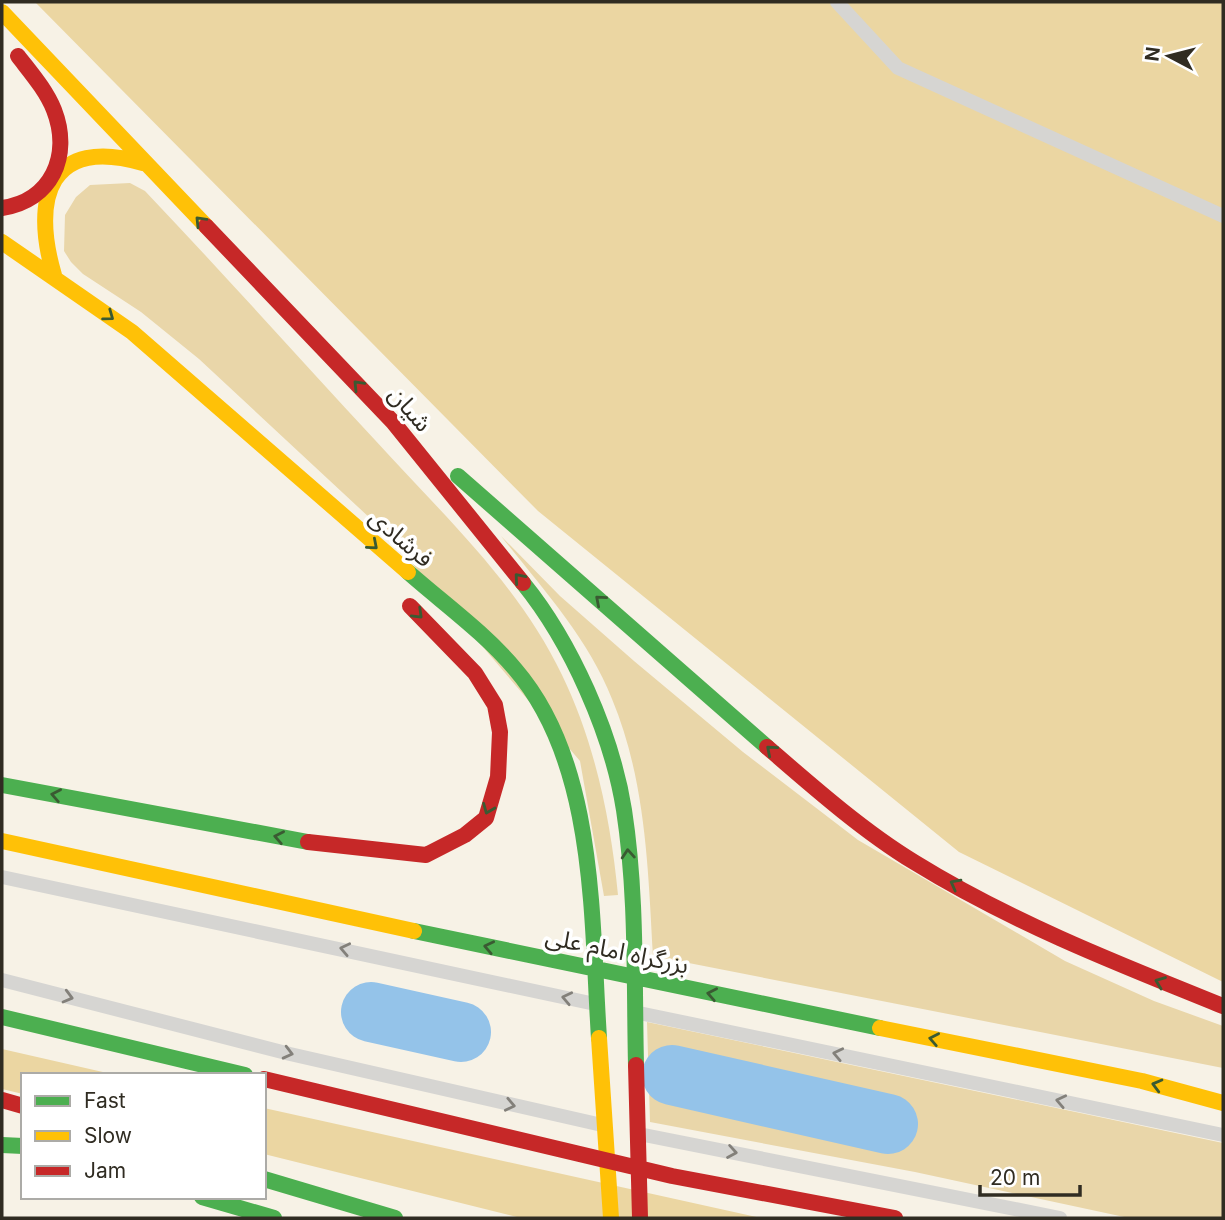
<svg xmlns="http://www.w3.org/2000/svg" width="1225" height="1220" font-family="Inter,'Noto Sans Arabic',sans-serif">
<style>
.green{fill:#e9d6a9}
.forest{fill:#ebd6a2}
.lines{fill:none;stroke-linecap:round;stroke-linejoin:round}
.river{stroke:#94c3e9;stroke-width:60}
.lane{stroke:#d6d5d2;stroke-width:14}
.fast{stroke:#4caf50;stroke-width:16}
.slow{stroke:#ffc107;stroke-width:16}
.jam{stroke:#c62828;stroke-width:16}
.oneway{stroke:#3a5a32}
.oneway2{stroke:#83807a}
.labels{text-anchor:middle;stroke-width:7;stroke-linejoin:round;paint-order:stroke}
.street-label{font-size:24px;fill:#302c22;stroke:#fff}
</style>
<rect width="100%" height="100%" fill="#f7f2e6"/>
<path class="green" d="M 130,183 L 145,191 C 223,273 298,357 375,440 C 442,514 518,583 562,675 C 595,743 611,821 618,895 L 604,896 L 580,761 L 386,533 L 199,359 L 141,312 L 83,274 L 71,262 L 64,251 L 65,215 L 76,197 L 90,185 Z
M 501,536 L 560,596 L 634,661 L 743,752 L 858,840 L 1065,961 L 1154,1001 L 1223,1026 L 1223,1068 L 653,956 C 648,868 646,781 612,699 C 588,638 541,587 501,536 Z
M 647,1022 L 1223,1143 L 1223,1218 L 1129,1218 L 915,1172 L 650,1122 Z"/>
<path class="forest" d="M 35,2 L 1223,2 L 1223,982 L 959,852 L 538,511 Z
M 2,1049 L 116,1075 L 23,1075 L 23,1094 L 2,1089 Z
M 264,1108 L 761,1218 L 521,1218 L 264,1154 Z"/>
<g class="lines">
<path class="river" d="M 371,1012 L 461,1032
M 672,1075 L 888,1124"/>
<path class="lane" d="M 837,2 L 898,68 L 1223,216
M 2,877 L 595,1004
M 2,980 L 290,1054 L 602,1125
M 639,1013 L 1223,1135
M 639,1134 L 1060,1218"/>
<path class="fast" d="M 458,476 L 767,747
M 408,572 C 443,603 485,633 515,669 C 597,764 591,920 599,1038
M 523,583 C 571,642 612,734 624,810 C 637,894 634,981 636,1065
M 2,785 L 308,842
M 414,931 L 880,1028
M 2,1017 L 245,1075
M 2,1145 L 23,1146
M 264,1179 L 395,1218
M 202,1197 L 274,1218"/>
<path class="slow" d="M 2,12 L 206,226
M 2,242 L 132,332 L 408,572
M 54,275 C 31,197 50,136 143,163
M 2,841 L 414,931
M 880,1028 L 1142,1081 L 1223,1103
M 599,1038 L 611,1218"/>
<path class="jam" d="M 2,208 C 51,201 72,156 54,110 C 46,90 31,73 18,56
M 206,226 L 393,422 L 523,583
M 767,747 C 812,786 863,831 914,862 C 1011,922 1118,964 1223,1006
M 308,842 L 426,855 L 465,835 L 486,818 L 498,777 L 500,732 L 495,705 L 475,673 L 410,606
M 636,1065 L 640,1218
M 264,1079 L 672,1176 L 895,1218
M 2,1100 L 23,1106"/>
</g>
<defs><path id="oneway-chevron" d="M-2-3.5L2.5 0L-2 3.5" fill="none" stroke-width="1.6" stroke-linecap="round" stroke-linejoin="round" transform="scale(1.75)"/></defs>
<g class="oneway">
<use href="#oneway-chevron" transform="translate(200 221) rotate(-134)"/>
<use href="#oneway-chevron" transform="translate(109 316) rotate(36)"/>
<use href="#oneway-chevron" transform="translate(358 385) rotate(-134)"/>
<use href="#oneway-chevron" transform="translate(373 545) rotate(41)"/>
<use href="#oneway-chevron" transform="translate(519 578) rotate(-131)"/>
<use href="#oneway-chevron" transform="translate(600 600) rotate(-139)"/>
<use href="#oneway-chevron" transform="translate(418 614) rotate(44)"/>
<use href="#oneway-chevron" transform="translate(771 750) rotate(-139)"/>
<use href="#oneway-chevron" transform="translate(56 795) rotate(-169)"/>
<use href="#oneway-chevron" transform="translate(488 809) rotate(112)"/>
<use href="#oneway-chevron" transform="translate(279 837) rotate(-169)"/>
<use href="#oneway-chevron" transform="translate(628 854) rotate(-94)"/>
<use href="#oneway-chevron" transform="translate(955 884) rotate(-152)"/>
<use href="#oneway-chevron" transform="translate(489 947) rotate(-168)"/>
<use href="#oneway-chevron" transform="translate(1160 982) rotate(-159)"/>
<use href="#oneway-chevron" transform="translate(712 994) rotate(-169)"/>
<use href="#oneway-chevron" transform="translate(934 1039) rotate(-169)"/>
<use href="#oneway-chevron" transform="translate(1157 1085) rotate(-165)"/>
</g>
<g class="oneway2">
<use href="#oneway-chevron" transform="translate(345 949) rotate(-168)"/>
<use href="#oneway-chevron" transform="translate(68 997) rotate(15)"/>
<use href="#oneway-chevron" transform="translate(567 998) rotate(-168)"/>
<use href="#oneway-chevron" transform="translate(288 1053) rotate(14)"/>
<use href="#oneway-chevron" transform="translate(838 1054) rotate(-168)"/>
<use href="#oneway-chevron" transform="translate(1061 1101) rotate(-168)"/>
<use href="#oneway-chevron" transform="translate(510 1105) rotate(12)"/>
<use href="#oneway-chevron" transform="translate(732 1152) rotate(10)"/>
</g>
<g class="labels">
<g class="street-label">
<text transform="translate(410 409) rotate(49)" y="8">شیان</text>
<text transform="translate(401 538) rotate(41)" y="8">فرشادی</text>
<text transform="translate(617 951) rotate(12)" y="8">بزرگراه امام علی</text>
</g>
</g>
<rect width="1225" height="1220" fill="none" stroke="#302c22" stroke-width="7"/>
<rect x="21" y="1073" width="245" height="126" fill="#ffffff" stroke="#acaba7" stroke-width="2"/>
<rect x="35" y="1096" width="35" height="10" fill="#4caf50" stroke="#acaba7" stroke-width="2"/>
<text x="84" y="1108" font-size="21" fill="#302c22">Fast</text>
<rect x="35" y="1131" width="35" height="10" fill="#ffc107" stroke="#acaba7" stroke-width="2"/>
<text x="84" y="1143" font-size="21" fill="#302c22">Slow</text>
<rect x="35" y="1166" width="35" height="10" fill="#c62828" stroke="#acaba7" stroke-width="2"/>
<text x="84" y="1178" font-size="21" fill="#302c22">Jam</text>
<g transform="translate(1169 56) rotate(277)" stroke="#ffffff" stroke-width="5" paint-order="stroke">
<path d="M0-5L12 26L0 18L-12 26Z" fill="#302c22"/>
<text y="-10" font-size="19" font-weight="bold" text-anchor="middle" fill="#302c22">N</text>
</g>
<path d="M980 1185v10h100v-10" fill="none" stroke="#302c22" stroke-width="3.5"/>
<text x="990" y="1185" font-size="21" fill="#302c22" stroke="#ffffff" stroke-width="5" paint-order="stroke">20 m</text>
</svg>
